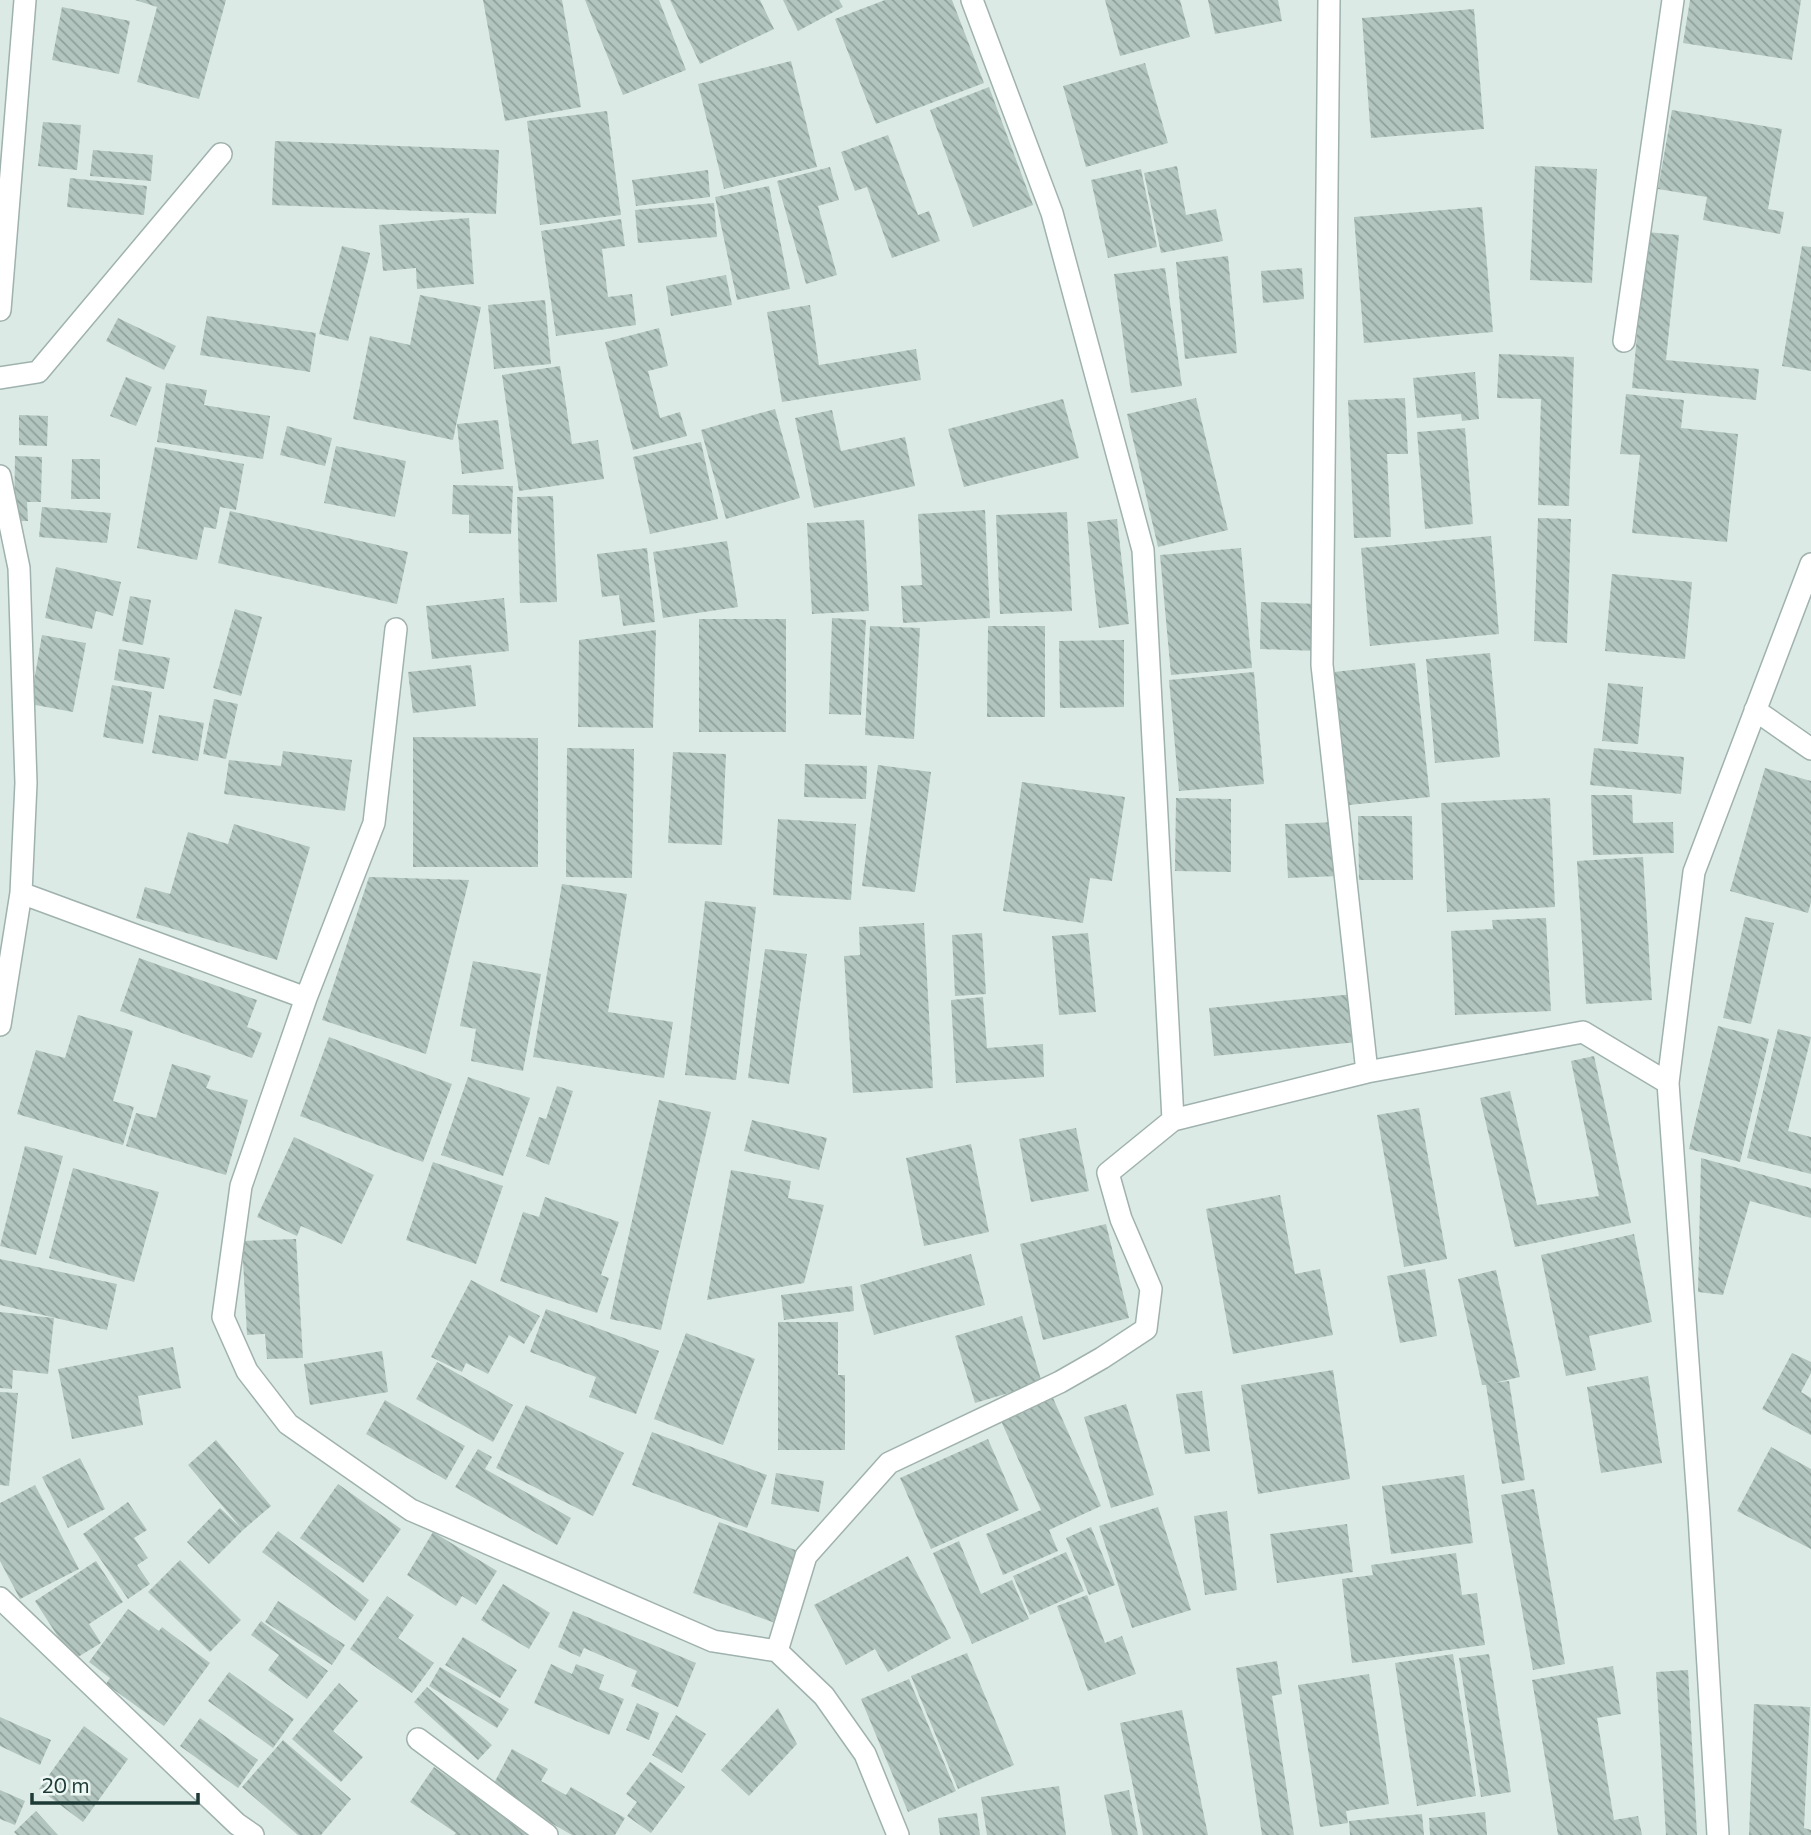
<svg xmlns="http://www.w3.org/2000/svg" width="1811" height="1835" font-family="Commissioner,sans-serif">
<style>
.building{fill:url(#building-back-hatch)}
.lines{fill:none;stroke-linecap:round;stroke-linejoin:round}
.minor-casing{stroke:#9fb2ae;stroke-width:24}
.minor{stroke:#fff;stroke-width:21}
</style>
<defs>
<pattern id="building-back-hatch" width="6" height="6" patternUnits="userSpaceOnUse" patternTransform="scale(1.75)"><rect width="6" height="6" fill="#b2c5bf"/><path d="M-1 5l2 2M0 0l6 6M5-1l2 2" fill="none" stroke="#90a19c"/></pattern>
</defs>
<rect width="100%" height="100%" fill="#dceae6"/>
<path class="building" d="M 135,0 L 226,0 L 199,99 L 137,82 L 157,7 Z
M 483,0 L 562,0 L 581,107 L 505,121 Z
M 585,0 L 659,0 L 686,70 L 623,95 Z
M 670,0 L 760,0 L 774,29 L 700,64 Z
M 783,0 L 839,0 L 843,7 L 798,31 Z
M 885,0 L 952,0 L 984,83 L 876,124 L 835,19 Z
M 1105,0 L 1180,0 L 1190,37 L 1120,56 Z
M 1208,0 L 1278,0 L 1282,21 L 1215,34 Z
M 1690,0 L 1801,0 L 1792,60 L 1683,43 Z
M 62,7 L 130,21 L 119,74 L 52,60 Z
M 1474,9 L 1484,129 L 1371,138 L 1362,18 Z
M 791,61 L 817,167 L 724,189 L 698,84 Z
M 1145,63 L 1168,143 L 1086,167 L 1063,86 Z
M 989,87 L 1033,205 L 973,227 L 930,110 Z
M 1672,110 L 1782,129 L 1768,209 L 1784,212 L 1780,234 L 1703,220 L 1707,197 L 1658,189 Z
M 607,111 L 621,215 L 540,225 L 527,121 Z
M 43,122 L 81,125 L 77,170 L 38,166 Z
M 888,135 L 918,215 L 929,211 L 940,241 L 892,258 L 867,187 L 855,191 L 841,152 Z
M 275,141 L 499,150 L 496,214 L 272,205 Z
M 93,150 L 153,155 L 151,181 L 90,176 Z
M 1177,166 L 1186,215 L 1216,209 L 1223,241 L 1161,253 L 1144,173 Z
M 1535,166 L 1597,169 L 1592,283 L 1530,280 Z
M 830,167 L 839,200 L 818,206 L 837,275 L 806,284 L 777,181 Z
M 1141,169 L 1157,247 L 1108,258 L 1091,180 Z
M 708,170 L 710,197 L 636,206 L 632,180 Z
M 70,178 L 147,186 L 144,215 L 67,207 Z
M 769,186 L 790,289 L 737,300 L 715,197 Z
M 714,203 L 717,237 L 638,243 L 635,210 Z
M 1482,207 L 1493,332 L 1364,343 L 1354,217 Z
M 469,218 L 474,284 L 417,289 L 416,268 L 383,271 L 379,225 Z
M 621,219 L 625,246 L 602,249 L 608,297 L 632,294 L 636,325 L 556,336 L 541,231 Z
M 1647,232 L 1679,235 L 1666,360 L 1759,369 L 1756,400 L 1632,388 Z
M 342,246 L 370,253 L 348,341 L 319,334 Z
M 1802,246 L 1811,247 L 1811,371 L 1782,366 Z
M 1228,256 L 1237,353 L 1185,359 L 1176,262 Z
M 1165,268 L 1182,386 L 1131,393 L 1114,274 Z
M 1302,268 L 1304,299 L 1263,303 L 1261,271 Z
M 726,275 L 732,305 L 671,316 L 666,286 Z
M 420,295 L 481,307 L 453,440 L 353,419 L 370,336 L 410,345 Z
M 545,300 L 551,364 L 494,369 L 488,305 Z
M 810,305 L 819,365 L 916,349 L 921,380 L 782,402 L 767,312 Z
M 207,316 L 316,333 L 310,372 L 200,355 Z
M 118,318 L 176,346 L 164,370 L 106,341 Z
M 659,328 L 668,366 L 648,371 L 660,418 L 680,412 L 687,436 L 633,450 L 605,342 Z
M 1499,354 L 1574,357 L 1569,506 L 1538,505 L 1541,399 L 1497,398 Z
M 560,366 L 572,444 L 598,440 L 604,479 L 519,491 L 502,375 Z
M 1475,372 L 1479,419 L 1462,421 L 1461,414 L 1417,418 L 1413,378 Z
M 126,377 L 152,387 L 136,426 L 110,416 Z
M 166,383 L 207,390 L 204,405 L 270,416 L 263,459 L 157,442 Z
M 1626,394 L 1684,400 L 1681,428 L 1738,434 L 1727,542 L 1632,533 L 1640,455 L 1620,454 Z
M 1196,398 L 1228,530 L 1158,547 L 1127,414 Z
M 1405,398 L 1408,454 L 1387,454 L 1391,537 L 1354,538 L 1348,400 Z
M 1063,399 L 1079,458 L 964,487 L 948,429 Z
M 775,409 L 800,498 L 726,519 L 701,430 Z
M 832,410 L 841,451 L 905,437 L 915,486 L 814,508 L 795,418 Z
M 19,415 L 48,416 L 47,446 L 19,445 Z
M 498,420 L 504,469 L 462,474 L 457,424 Z
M 287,426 L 332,438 L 325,466 L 280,455 Z
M 1465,428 L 1473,524 L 1425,529 L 1417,432 Z
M 701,442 L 718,519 L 650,534 L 633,457 Z
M 336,446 L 406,461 L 395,517 L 324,503 Z
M 155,447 L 244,464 L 236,510 L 220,507 L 216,529 L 204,527 L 197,560 L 137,548 Z
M 15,456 L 42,457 L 41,502 L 27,502 L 28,521 L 14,521 Z
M 72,459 L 100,459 L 100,499 L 71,499 Z
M 453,485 L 513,486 L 511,534 L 469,533 L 469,515 L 452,514 Z
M 553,496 L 557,602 L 520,603 L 517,497 Z
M 42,507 L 111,513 L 107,543 L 39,537 Z
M 985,510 L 990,618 L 903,623 L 901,586 L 922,585 L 918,514 Z
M 230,511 L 408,552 L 397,604 L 218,563 Z
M 1067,512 L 1072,611 L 1000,614 L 996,515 Z
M 1538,518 L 1571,519 L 1567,643 L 1534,641 Z
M 1117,519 L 1129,624 L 1099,628 L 1087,522 Z
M 864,520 L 869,611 L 812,614 L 807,523 Z
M 1491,536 L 1499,634 L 1370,646 L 1361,548 Z
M 727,541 L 738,607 L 663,618 L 653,552 Z
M 647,548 L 655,622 L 623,626 L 619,595 L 602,597 L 597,554 Z
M 1241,548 L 1252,668 L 1171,675 L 1160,555 Z
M 56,567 L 121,582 L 113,616 L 96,611 L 92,629 L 45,618 Z
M 1612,574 L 1692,582 L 1685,659 L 1605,651 Z
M 130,596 L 151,600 L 143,645 L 122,641 Z
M 504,598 L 509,651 L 432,659 L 426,606 Z
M 1261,602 L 1319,604 L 1317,651 L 1260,649 Z
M 235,609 L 262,617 L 241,696 L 213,688 Z
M 832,618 L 866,620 L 861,715 L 829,714 Z
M 699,619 L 786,619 L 786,732 L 699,732 Z
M 870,626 L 920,628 L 914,739 L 865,735 Z
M 988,626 L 1045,626 L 1045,717 L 987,717 Z
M 656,630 L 653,728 L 578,727 L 579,640 Z
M 42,635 L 86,643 L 73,712 L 30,704 Z
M 1124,640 L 1124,707 L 1060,708 L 1059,641 Z
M 119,649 L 170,658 L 164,689 L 114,680 Z
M 1490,653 L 1500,757 L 1435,763 L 1426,659 Z
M 1415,663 L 1430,797 L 1349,805 L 1334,672 Z
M 471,665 L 476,706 L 413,713 L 408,672 Z
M 1254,672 L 1264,784 L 1179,791 L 1169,680 Z
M 1608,683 L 1643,687 L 1638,744 L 1602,741 Z
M 112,685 L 152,692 L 143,744 L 103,737 Z
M 214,699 L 238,704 L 226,759 L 203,754 Z
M 159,715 L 204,723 L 198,761 L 152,753 Z
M 413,737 L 538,738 L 538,867 L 413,867 Z
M 567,748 L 634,749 L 632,878 L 566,877 Z
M 1594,748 L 1684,757 L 1681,794 L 1590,785 Z
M 283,751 L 352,760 L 345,811 L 224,794 L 229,760 L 281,766 Z
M 673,752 L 726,754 L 722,845 L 668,843 Z
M 805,764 L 867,766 L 866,799 L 804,797 Z
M 878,765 L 931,772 L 915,892 L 862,886 Z
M 1765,768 L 1811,781 L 1811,902 L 1808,913 L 1730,891 Z
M 1022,782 L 1125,797 L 1112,881 L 1090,878 L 1083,923 L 1003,911 Z
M 1591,795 L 1632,795 L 1633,823 L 1673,822 L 1674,853 L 1593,855 Z
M 1176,798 L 1231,799 L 1231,872 L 1175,871 Z
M 1550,798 L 1555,907 L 1447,912 L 1441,803 Z
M 1358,816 L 1412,816 L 1413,880 L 1359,880 Z
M 778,819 L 856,824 L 851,900 L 773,895 Z
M 1337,822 L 1340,876 L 1288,878 L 1285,824 Z
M 234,824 L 310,847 L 277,960 L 136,918 L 145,887 L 170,894 L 188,832 L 228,844 Z
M 1643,857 L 1652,1000 L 1586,1004 L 1577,861 Z
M 369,877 L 469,880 L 426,1054 L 322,1020 Z
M 562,884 L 627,894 L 608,1012 L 673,1022 L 664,1078 L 533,1057 Z
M 705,901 L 756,907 L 736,1080 L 685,1075 Z
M 1745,917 L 1774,923 L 1751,1024 L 1723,1018 Z
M 1546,918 L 1551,1011 L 1455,1015 L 1451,931 L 1493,929 L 1492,920 Z
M 924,923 L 933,1088 L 853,1093 L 844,956 L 860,955 L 859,927 Z
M 982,933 L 986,994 L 955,996 L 952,935 Z
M 1088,933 L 1096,1012 L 1059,1015 L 1052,936 Z
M 765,949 L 807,954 L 789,1084 L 748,1078 Z
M 139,958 L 257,1000 L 247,1027 L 262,1033 L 252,1058 L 120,1011 Z
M 473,961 L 541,974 L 523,1071 L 471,1061 L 476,1029 L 460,1026 Z
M 1354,994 L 1358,1042 L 1214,1056 L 1209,1008 Z
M 983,997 L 987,1048 L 1043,1044 L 1044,1077 L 956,1083 L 951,1000 Z
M 78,1015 L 133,1031 L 113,1101 L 134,1107 L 123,1145 L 17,1114 L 36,1050 L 65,1058 Z
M 1718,1026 L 1769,1039 L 1740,1162 L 1689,1149 Z
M 1778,1029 L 1811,1037 L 1788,1131 L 1811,1137 L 1811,1174 L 1747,1158 Z
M 329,1037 L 452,1084 L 423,1162 L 300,1116 Z
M 1594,1056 L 1631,1223 L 1515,1247 L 1480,1098 L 1510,1091 L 1537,1205 L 1599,1196 L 1571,1061 Z
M 172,1064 L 211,1076 L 206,1088 L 248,1100 L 226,1175 L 126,1146 L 136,1113 L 156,1118 Z
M 468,1077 L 530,1098 L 503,1176 L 441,1155 Z
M 557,1086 L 573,1091 L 549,1165 L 526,1156 L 539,1117 L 546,1119 Z
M 659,1100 L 711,1112 L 661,1330 L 610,1319 Z
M 1419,1108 L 1447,1259 L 1404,1267 L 1377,1115 Z
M 752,1120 L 827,1138 L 819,1170 L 744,1151 Z
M 1076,1128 L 1089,1191 L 1031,1202 L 1019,1139 Z
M 294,1137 L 374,1175 L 342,1244 L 301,1226 L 297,1236 L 257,1217 Z
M 971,1144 L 989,1232 L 924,1246 L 906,1158 Z
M 25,1146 L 63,1156 L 36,1255 L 0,1246 Z
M 1701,1158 L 1811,1188 L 1811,1218 L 1750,1201 L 1723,1295 L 1698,1292 Z
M 433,1162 L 503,1186 L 476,1264 L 406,1240 Z
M 73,1168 L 159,1192 L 134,1282 L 49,1258 Z
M 731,1170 L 791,1181 L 788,1198 L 824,1205 L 804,1283 L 707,1300 Z
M 1280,1195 L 1295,1274 L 1320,1269 L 1333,1335 L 1233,1354 L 1206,1209 Z
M 545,1197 L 619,1222 L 601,1275 L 609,1278 L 597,1313 L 500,1281 L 523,1212 L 539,1217 Z
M 1106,1224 L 1129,1318 L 1043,1340 L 1020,1244 Z
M 1634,1234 L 1652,1322 L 1589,1336 L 1596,1370 L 1566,1376 L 1541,1255 Z
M 296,1239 L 303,1358 L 267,1359 L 265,1334 L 247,1335 L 242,1241 Z
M 971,1254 L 985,1305 L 874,1335 L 860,1285 Z
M 0,1259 L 117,1284 L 107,1330 L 0,1305 Z
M 1425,1269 L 1437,1336 L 1400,1343 L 1387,1276 Z
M 1496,1270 L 1520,1377 L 1494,1383 L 1509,1381 L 1525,1480 L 1502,1484 L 1486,1385 L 1482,1385 L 1458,1279 Z
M 471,1280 L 540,1316 L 524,1344 L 509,1335 L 488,1374 L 466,1363 L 462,1372 L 431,1357 Z
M 852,1286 L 854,1311 L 784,1320 L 781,1295 Z
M 546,1309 L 659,1351 L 636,1414 L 589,1397 L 596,1377 L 530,1352 Z
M 0,1312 L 54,1318 L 48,1374 L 13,1370 L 12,1389 L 0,1388 Z
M 1022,1316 L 1042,1383 L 975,1403 L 955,1336 Z
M 778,1322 L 838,1322 L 838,1375 L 845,1375 L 845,1450 L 778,1450 Z
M 686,1333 L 755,1359 L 723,1445 L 654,1419 Z
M 173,1347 L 181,1388 L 138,1396 L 143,1425 L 72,1439 L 58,1369 Z
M 382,1351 L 388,1392 L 310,1405 L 304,1364 Z
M 1792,1353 L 1811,1362 L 1811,1373 L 1801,1392 L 1811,1398 L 1811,1435 L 1762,1409 Z
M 437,1362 L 513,1405 L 493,1442 L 416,1399 Z
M 1333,1370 L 1350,1479 L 1258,1494 L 1241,1385 Z
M 1648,1376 L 1662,1463 L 1601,1473 L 1587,1387 Z
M 1202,1391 L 1210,1451 L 1185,1454 L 1176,1394 Z
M 0,1392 L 18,1393 L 9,1486 L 0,1485 Z
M 1053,1398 L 1101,1506 L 1049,1530 L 1058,1551 L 1003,1575 L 986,1534 L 1041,1510 L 1001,1421 Z
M 385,1400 L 465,1446 L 446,1480 L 366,1434 Z
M 1126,1404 L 1154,1495 L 1111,1508 L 1084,1417 Z
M 526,1405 L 624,1453 L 593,1516 L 496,1468 Z
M 652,1432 L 767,1475 L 747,1528 L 632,1485 Z
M 988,1439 L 1019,1510 L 931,1549 L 900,1478 Z
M 216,1440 L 271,1506 L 243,1530 L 209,1564 L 187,1542 L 220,1508 L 241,1528 L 188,1465 Z
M 1771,1447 L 1811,1469 L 1811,1549 L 1737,1511 Z
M 478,1449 L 492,1457 L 485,1469 L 571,1518 L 557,1545 L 455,1487 Z
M 80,1458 L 105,1509 L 68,1528 L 42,1477 Z
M 776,1473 L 824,1481 L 819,1512 L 771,1504 Z
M 1464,1475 L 1473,1543 L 1391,1554 L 1382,1486 Z
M 338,1484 L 401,1529 L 363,1583 L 300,1538 Z
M 35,1485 L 79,1569 L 20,1599 L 0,1561 L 0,1503 Z
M 1534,1489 L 1565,1664 L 1533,1670 L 1501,1495 Z
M 128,1502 L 147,1530 L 134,1538 L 148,1558 L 137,1565 L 150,1584 L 128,1599 L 83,1534 Z
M 1158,1507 L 1191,1610 L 1132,1628 L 1099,1526 Z
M 1227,1511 L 1237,1590 L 1205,1595 L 1194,1516 Z
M 719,1522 L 801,1552 L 775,1623 L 693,1593 Z
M 1347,1524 L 1353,1572 L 1277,1583 L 1270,1534 Z
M 1091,1527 L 1115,1585 L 1089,1595 L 1066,1538 Z
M 278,1531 L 369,1600 L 355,1621 L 262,1552 Z
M 433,1532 L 497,1571 L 476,1605 L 462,1596 L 456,1606 L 407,1575 Z
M 959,1541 L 981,1594 L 1012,1580 L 1029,1619 L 972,1644 L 933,1553 Z
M 1066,1552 L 1084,1591 L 1030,1615 L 1013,1576 Z
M 1456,1553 L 1462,1595 L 1477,1593 L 1485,1645 L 1352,1663 L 1342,1579 L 1373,1575 L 1371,1565 Z
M 908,1556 L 951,1638 L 888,1672 L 875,1649 L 846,1665 L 814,1605 Z
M 180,1560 L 241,1620 L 210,1652 L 148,1592 Z
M 96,1561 L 123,1602 L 89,1624 L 101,1643 L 73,1660 L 35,1601 Z
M 503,1584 L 550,1613 L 529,1649 L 481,1620 Z
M 1087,1595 L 1105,1643 L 1122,1636 L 1136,1674 L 1088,1691 L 1057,1606 Z
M 387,1596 L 414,1615 L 398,1638 L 434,1663 L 412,1693 L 350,1649 Z
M 278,1601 L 345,1645 L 332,1665 L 265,1622 Z
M 128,1609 L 159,1631 L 162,1627 L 210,1663 L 164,1726 L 106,1684 L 110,1678 L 89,1662 Z
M 573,1611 L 696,1663 L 678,1707 L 631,1686 L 637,1671 L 584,1648 L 580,1657 L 558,1647 Z
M 261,1621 L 328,1671 L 307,1699 L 268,1670 L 279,1655 L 251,1635 Z
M 463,1637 L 517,1670 L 500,1698 L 445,1665 Z
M 967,1653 L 1014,1765 L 958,1789 L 911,1676 Z
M 1453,1654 L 1476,1796 L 1417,1806 L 1395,1663 Z
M 1489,1654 L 1511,1792 L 1481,1797 L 1459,1658 Z
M 1277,1661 L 1282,1694 L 1272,1696 L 1294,1835 L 1262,1835 L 1236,1668 Z
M 551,1664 L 572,1674 L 576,1664 L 604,1675 L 599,1689 L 624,1699 L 609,1735 L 534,1703 Z
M 1613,1666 L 1621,1714 L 1597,1718 L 1614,1820 L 1638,1816 L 1642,1835 L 1558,1835 L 1532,1680 Z
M 440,1667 L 509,1709 L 497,1728 L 429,1686 Z
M 1688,1670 L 1697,1835 L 1666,1835 L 1656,1672 Z
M 229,1672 L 294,1719 L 273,1748 L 208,1701 Z
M 1369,1674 L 1389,1804 L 1346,1811 L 1348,1823 L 1320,1827 L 1298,1685 Z
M 909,1679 L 956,1791 L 908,1812 L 861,1699 Z
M 339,1683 L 358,1701 L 333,1731 L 363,1757 L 341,1782 L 292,1739 Z
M 427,1687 L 492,1745 L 478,1760 L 414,1702 Z
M 637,1703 L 659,1713 L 649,1740 L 626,1730 Z
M 1754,1704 L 1810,1707 L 1804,1828 L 1811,1830 L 1811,1835 L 1749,1835 Z
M 778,1708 L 797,1744 L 749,1796 L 721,1770 Z
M 1182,1710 L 1208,1835 L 1143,1835 L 1120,1723 Z
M 676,1715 L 706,1734 L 682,1773 L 652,1755 Z
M 0,1717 L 51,1740 L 40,1765 L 0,1746 Z
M 200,1718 L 258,1760 L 238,1788 L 180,1746 Z
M 84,1726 L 128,1759 L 83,1822 L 39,1789 Z
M 283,1740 L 351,1799 L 321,1835 L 298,1835 L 242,1787 Z
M 512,1749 L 548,1769 L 541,1781 L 566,1795 L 571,1787 L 625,1818 L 615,1835 L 572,1835 L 491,1789 Z
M 650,1762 L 685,1787 L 651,1833 L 627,1816 L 637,1802 L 626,1794 Z
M 434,1767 L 532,1835 L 454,1835 L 456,1833 L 410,1802 Z
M 1059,1786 L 1066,1835 L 987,1835 L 981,1797 Z
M 0,1790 L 25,1801 L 15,1825 L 0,1819 Z
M 1129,1790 L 1138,1835 L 1112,1835 L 1104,1795 Z
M 36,1811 L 58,1835 L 17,1835 L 14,1832 Z
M 1485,1812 L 1487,1835 L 1430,1835 L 1429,1818 Z
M 977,1813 L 980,1835 L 940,1835 L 938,1818 Z
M 1422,1814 L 1424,1835 L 1350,1835 L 1349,1821 Z"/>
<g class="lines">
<defs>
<path id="minor" d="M 972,0 L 1052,213 L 1143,550 L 1173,1120
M 1329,0 L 1322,665 L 1367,1072
M 0,310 L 25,0
M 1624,341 L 1673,0
M 0,378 L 38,372 L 221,154
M 0,476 L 19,568 L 26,783 L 21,893 L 0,1025
M 396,629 L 374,823 L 306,998 L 241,1186 L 223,1317 L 247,1371 L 288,1424 L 411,1510 L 713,1641 L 777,1651 L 824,1696 L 865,1754 L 898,1835
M 1755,710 L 1811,749
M 21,893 L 306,998
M 0,1598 L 237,1824 L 253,1835
M 777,1651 L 806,1556 L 889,1463 L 1060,1382 L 1102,1358 L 1146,1329 L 1151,1289 L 1121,1219 L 1108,1173 L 1173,1120 L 1367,1072 L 1583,1032 L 1668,1083
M 418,1739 L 547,1835
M 1718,1835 L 1699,1515 L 1668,1083 L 1694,872 L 1811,564"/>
</defs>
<use href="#minor" class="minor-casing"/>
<use href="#minor" class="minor"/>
</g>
<path d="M32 1793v10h166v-10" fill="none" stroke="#1d3a36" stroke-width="3.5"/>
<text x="42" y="1793" font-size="21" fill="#1d3a36" stroke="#edf7f3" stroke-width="5" paint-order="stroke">20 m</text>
</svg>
